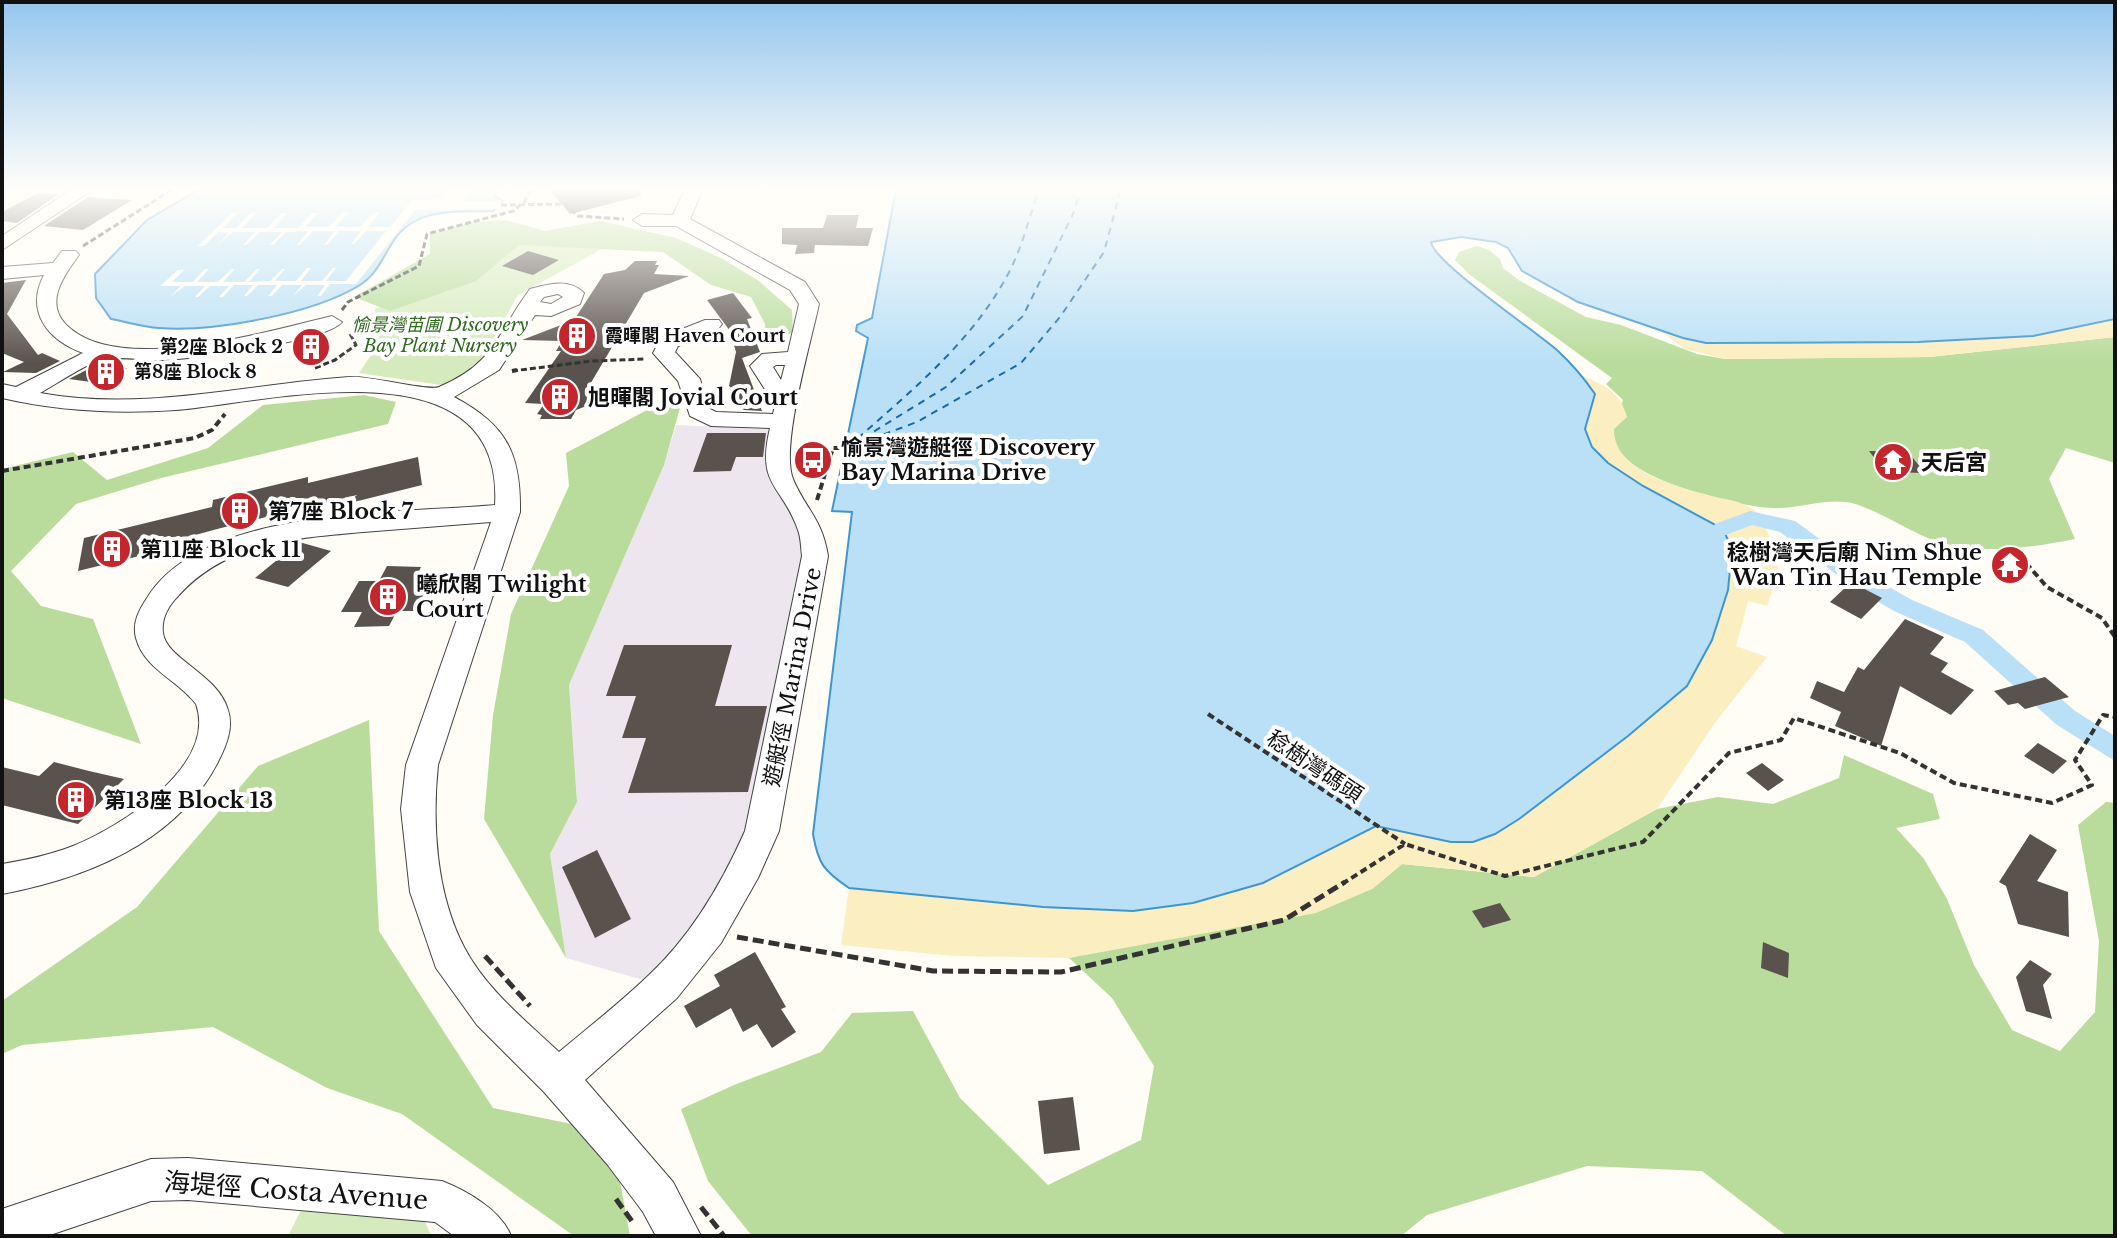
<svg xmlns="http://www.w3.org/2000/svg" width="2117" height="1238" font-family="'Libre Baskerville','Noto Sans TC',serif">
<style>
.industrial{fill:#eee6ef}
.green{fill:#d5ebbd}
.forest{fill:#b9dc9c}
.sand{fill:#fbeec1}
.water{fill:#b9e0f7;stroke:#3f96cf;stroke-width:2}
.pier{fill:#fffdf5}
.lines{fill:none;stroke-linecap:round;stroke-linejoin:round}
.canal{fill:#b9e0f7;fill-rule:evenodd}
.ferry{stroke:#1768a6;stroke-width:2;stroke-dasharray:7 6;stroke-linecap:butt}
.building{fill:#5a524d}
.minor-casing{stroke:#444;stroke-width:2}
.path-far2{stroke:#333;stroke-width:3;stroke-dasharray:6 3;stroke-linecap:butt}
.path-far1{stroke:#333;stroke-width:4;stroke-dasharray:7 4;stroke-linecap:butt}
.path{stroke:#333;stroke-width:5;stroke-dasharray:11 5;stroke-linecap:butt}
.minor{fill:#fff;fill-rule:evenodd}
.labels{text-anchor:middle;stroke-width:8;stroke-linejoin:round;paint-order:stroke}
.far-park-label{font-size:18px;font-style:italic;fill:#2f6b1f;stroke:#fff}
.far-poi-label{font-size:18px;font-weight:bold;fill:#111;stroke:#fff;text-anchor:start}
.poi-label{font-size:22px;font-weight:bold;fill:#111;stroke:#fff;text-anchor:start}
.street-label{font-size:22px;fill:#111;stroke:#fff}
.near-street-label{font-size:26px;fill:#111;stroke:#fff}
</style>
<rect width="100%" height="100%" fill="#fffdf5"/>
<path class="industrial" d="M 676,425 L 782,430 L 777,449 L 811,530 L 762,831 L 664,986 L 566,958 L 550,854 L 577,802 L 569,685 L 664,465 Z"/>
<path class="green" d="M 527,242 L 602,249 L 518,295 L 483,357 L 448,386 L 359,373 L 378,345 L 375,309 L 453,282 L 500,250 Z
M 302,1208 L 422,1214 L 431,1236 L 288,1236 Z"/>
<path class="forest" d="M 506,220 L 545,231 L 600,221 L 676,238 L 721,258 L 759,281 L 792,310 L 793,333 L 766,340 L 765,324 L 751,297 L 711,285 L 663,252 L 519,245 L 476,281 L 390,311 L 354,297 L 430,254 L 430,235 L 471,222 Z
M 1477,246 L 1489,250 L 1500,259 L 1503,268 L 1520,281 L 1586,317 L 1621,325 L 1697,354 L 1725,359 L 1929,357 L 2115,337 L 2115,463 L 2066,448 L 2049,479 L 2075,539 C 2036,547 1980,555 1941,543 C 1914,535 1871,505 1846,502 C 1821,499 1797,509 1773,508 C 1737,507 1625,479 1613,442 C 1610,429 1619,412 1623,400 L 1606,384 L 1612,378 L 1470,275 L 1455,260 L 1459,252 Z
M 685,390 L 664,465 L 569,685 L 577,802 L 550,854 L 566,958 L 484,819 L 493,715 L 511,614 L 569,486 L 566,453 Z
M 364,395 L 396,402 L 388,424 L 161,478 L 76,504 L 11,571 L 41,606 L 93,619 L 141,744 L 2,698 L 2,469 L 73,452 L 107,480 L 208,448 L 263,405 Z
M 369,720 L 379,931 L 493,1108 L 611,1132 L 630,1236 L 574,1236 L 402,1114 L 327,1088 L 213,1027 L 22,1045 L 2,1054 L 2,1001 L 137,907 L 258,766 Z
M 1844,755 L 1933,794 L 1940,819 L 1896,828 L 1924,859 L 1947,899 L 1974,965 L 2012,1030 L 2060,1051 L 2095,1012 L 2099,941 L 2078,825 L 2106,802 L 2115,803 L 2115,1236 L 1787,1236 L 1702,1171 L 1587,1166 L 1427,1215 L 1401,1236 L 752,1236 L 708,1181 L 681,1109 L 734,1085 L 821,1052 L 852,1013 L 913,1011 L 960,1098 L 1048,1185 L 1141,1140 L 1154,1066 L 1112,998 L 1069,958 L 1372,889 L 1402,864 L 1534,877 L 1657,809 L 1718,797 L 1773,804 L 1839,778 Z"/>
<path class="sand" d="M 2115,319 L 2115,337 L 1929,357 L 1725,359 L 1685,349 L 1659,330 L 1706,343 L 1918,342 L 2033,336 Z
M 1581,375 C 1604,386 1620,390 1627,417 L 1614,429 C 1613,472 1682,488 1716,497 C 1728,500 1748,502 1757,513 C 1769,527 1774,554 1779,571 L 1767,606 L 1748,601 L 1736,646 L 1767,657 L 1714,724 L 1657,809 L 1534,877 L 1402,864 L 1372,889 L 1316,913 L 1069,958 L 954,956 L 841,945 L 849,888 L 1043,907 L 1133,911 L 1354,837 L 1376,826 L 1451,842 L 1708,519 C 1678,504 1589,467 1585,430 C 1584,420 1593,404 1595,394 Z"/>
<path class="water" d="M 200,189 L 497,189 L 495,196 L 503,201 L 493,211 C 460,212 420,207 397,236 C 384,253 379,273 360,285 C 313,314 214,332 159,328 C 143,327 127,322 111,319 L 96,298 L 95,274 L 147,220 Z
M 896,189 L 2115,189 L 2115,319 L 2033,336 L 1918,342 L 1706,343 L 1683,338 L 1578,302 L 1522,271 L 1508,248 L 1496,242 L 1461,237 L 1431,242 C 1433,262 1537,332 1558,351 C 1572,364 1584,378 1595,394 L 1585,429 L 1592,447 L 1608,463 L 1643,486 L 1723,529 L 1732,549 L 1728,590 L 1712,640 L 1687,686 L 1628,736 L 1519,819 L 1495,834 L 1473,842 L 1451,842 L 1376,826 L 1263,883 L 1193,903 L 1133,911 L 1043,907 L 849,888 C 824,871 818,864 813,834 L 852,512 L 832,511 L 868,338 L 856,331 L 857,325 L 872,318 Z"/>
<path class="pier" d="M 450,189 L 471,189 L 463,201 L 503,201 L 498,209 L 415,210 L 356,284 L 330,284 L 321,296 L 317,296 L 325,285 L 306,285 L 293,296 L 302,285 L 282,285 L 272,296 L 268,296 L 277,285 L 258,285 L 247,296 L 244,296 L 253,285 L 234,285 L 223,297 L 219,297 L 229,286 L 210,286 L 198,297 L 195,297 L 205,286 L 185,286 L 170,297 L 181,286 L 160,286 L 178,270 L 184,270 L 172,282 L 193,282 L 205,269 L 209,269 L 197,282 L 218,282 L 231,269 L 235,269 L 223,282 L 244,282 L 257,269 L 260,269 L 249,282 L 270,281 L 282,269 L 285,269 L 275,281 L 296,281 L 307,268 L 311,268 L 301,281 L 322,281 L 333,268 L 336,268 L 326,281 L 346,281 L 386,231 L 366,231 L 354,244 L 351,244 L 361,231 L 339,231 L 327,245 L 324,245 L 335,231 L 313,231 L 300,245 L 297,245 L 308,231 L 286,232 L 273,245 L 270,245 L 282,232 L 260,232 L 246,245 L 243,245 L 255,232 L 233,232 L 216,246 L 229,233 L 218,232 L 204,246 L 198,246 L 232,213 L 237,213 L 223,228 L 236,228 L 251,213 L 256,213 L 242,228 L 267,228 L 281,213 L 287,213 L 274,228 L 298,228 L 312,213 L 318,213 L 305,227 L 329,227 L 343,212 L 349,212 L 336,227 L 360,227 L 373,212 L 380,212 L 368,227 L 390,227 L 412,200 L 442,199 Z"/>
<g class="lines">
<path class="canal" d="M 1750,511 L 1795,521 L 1873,578 L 1912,600 L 1983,630 L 2075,711 L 2115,736 L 2115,761 L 2057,725 L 1965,642 L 1896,612 L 1857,590 L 1780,532 L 1752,525 L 1723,536 L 1715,534 L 1712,529 L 1715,524 Z"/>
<path class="ferry" d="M 852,445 L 946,387 L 1023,316 L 1073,214 L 1081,189
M 848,447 C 906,395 969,346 1007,276 C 1022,249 1029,218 1039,189
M 847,448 L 917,422 L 1021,363 L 1060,317 L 1104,252 L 1121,189"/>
</g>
<path class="building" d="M 549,189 L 640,189 L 641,196 L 570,214 Z
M 38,193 L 59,194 L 17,223 L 2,221 L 2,212 Z
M 88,197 L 132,200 L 83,230 L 44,226 Z
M 827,215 L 859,215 L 856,228 L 873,228 L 868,246 L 815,245 L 814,253 L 795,254 L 797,245 L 782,244 L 782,228 L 823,228 Z
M 528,251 L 559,260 L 533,275 L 502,266 Z
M 635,261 L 657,261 L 655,265 L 659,265 L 654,274 L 689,276 L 644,293 L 589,386 L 610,386 L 601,405 L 589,405 L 576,410 L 571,419 L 540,419 L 542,415 L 537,414 L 544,404 L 525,403 L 561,351 L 556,351 L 562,341 L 522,340 L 574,320 L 604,274 L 625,270 Z
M 26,280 L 7,314 L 38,355 L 42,353 L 60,361 L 36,373 L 3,372 L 24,362 L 2,353 L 2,283 Z
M 733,293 L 752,318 L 747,319 L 760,352 L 742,358 L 762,411 L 744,410 L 734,401 L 736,392 L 729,386 L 736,352 L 730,331 L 707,300 Z
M 94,366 L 127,368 L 106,384 L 69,379 Z
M 707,433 L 766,433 L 763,457 L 736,457 L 731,471 L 693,472 Z
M 1869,451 L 1908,452 L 1925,473 L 1885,472 Z
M 418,457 L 422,485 L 346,504 L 357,495 L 221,528 L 184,538 L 184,545 L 78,571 L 84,538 L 212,507 L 213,500 L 308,477 L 308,483 Z
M 299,542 L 331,551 L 288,587 L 255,578 Z
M 387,566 L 421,567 L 414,581 L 435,580 L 419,611 L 397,611 L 389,626 L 354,627 L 362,612 L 341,612 L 359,581 L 379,581 Z
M 1851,582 L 1882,598 L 1861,619 L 1830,602 Z
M 1905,619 L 1944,637 L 1930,654 L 1948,663 L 1941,672 L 1974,690 L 1951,715 L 1900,686 L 1881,746 L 1835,726 L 1841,712 L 1810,698 L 1817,681 L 1844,692 L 1858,667 L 1864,670 Z
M 624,645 L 732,645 L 715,706 L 767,706 L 748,792 L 628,793 L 646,738 L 622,738 L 636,696 L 606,696 Z
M 2045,677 L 2069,697 L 2025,709 L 2018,703 L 2008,705 L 1994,691 Z
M 2038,743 L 2067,761 L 2053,774 L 2024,756 Z
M 54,762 L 89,771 L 124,779 L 78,824 L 2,805 L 2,767 L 39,776 Z
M 1762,763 L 1784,780 L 1768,791 L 1746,773 Z
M 2030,834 L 2057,850 L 2037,881 L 2068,892 L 2069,937 L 2018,924 L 2006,886 L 1999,882 Z
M 597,850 L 631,919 L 595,938 L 562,867 Z
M 1500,903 L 1511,920 L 1483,928 L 1472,911 Z
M 1763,942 L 1789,953 L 1788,978 L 1761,968 Z
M 755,952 L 786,1007 L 781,1009 L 796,1032 L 772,1048 L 757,1024 L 743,1032 L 731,1008 L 696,1028 L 684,1006 L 720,986 L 714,975 Z
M 2030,960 L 2052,974 L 2043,985 L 2052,1019 L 2026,1011 L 2016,977 Z
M 1073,1097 L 1080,1150 L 1044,1154 L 1038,1101 Z"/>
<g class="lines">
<defs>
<path id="minor" d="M 72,189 L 94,189 L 2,250 L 2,236 Z
M 685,189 L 703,189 L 690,219 L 805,282 L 819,304 C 811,342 780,447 793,479 C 806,510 822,518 828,556 L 779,831 L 758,878 L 721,943 L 677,998 L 585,1080 L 673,1182 L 701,1236 L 656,1236 L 643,1212 L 607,1164 L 544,1092 L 477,1025 L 436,968 L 410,892 L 401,809 L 406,765 L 491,522 C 448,525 406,529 363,532 C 296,538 227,542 179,595 C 169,605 161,618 163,633 C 166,659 218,674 228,710 C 234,728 226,746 218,762 C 176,843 86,878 2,894 L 2,864 C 26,860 50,855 73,846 C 120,827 218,766 196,704 C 178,680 144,669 136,638 C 132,623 139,610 147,598 C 204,506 397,514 495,505 C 505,340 270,402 176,410 C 117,414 58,411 2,398 L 2,384 L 16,387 L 83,353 C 47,340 25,311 44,275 L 2,279 L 2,267 L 53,263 L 62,251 L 76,251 L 79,255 C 62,278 42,306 71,329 C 125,374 269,331 332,316 L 342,322 C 326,342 193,359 162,360 C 144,361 124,356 106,359 C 89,361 57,384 40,393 C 143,412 247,384 349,377 C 369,375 428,392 439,387 C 496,363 497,333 530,289 C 549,284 569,278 584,293 L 580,304 L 551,316 L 535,315 L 499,370 L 454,397 C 507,425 521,454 520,512 L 438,765 C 432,824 436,893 464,947 C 485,988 526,1021 559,1052 C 589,1027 621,1002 649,975 C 691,936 722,883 745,831 L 802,556 C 801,548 801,538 798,530 C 782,484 756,487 770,428 L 711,426 L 690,416 L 678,381 L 653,353 L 662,337 L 705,320 L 719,320 L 722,324 L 719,328 L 678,346 L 675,352 L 700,379 L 708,408 L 716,412 L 773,414 L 775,405 L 750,366 L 762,354 L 788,352 L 799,304 L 790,290 L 676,226 L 642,226 L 633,220 L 642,214 L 673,215 ZM 558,294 L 563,297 L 551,304 L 540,302 L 544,297 ZM 776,365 L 785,365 L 781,380 L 773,367 Z
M 188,1158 L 442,1181 C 467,1191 501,1210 511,1236 L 454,1236 L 435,1222 L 188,1200 L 151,1201 L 47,1236 L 2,1236 L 2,1209 L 151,1159 Z"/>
</defs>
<use href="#minor" class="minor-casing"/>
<path class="path-far2" d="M 501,205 L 565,204 L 578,216 L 624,219
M 83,246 L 173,189
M 342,310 L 348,302 L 419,266 L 427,234 L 513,211 L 524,202 L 532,189
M 315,368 L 335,360 L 356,345 L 349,332
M 512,371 L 592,361 L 646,359"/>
<path class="path-far1" d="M 512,371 L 517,370
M 2,471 L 195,438 L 212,430 L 225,414
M 817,500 L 833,448 L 847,448
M 2026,563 L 2047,587 L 2102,618 L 2115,637
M 1208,714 L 1405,844
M 1342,884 L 1405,844 L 1505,876 L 1643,842 L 1729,753 L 1781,740 L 1794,718 L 1900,753 L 1954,783 L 2052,803 L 2092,785 L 2075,760 L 2103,715 L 2115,717"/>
<path class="path" d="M 737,937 L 933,971 L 1061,972 L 1284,920 L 1345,882
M 485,956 L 530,1006
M 616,1199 L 634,1224
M 701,1207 L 724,1236"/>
<use href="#minor" class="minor"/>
</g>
<linearGradient id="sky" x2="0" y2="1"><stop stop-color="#95c6ee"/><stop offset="0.52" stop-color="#fffefa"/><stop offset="1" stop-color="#fffefa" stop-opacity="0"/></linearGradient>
<rect width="2117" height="363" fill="url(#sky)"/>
<defs>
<symbol id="building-disc" viewBox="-11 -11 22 22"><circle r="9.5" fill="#c4262e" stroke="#fff"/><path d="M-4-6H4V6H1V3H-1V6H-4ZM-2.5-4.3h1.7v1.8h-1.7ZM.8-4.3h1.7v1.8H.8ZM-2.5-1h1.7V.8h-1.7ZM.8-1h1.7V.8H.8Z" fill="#fff"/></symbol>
<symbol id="bus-disc" viewBox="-11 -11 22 22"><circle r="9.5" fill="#c4262e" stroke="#fff"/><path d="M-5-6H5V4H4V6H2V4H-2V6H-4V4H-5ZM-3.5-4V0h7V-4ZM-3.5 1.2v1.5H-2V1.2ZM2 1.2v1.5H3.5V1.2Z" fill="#fff"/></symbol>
<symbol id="temple-disc" viewBox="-11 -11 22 22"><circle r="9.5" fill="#c4262e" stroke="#fff"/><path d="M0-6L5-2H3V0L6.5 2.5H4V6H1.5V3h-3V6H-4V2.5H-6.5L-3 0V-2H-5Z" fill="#fff"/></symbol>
</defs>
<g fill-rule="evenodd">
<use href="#building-disc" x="555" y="314" width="44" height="44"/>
<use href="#building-disc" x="289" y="325" width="44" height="44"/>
<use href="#building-disc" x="84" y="350" width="44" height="44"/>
<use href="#building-disc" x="538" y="375" width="44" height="44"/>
<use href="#bus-disc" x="791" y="438" width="44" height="44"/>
<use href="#temple-disc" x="1871" y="440" width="44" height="44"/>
<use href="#building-disc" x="218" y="489" width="44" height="44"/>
<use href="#building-disc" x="90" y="527" width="44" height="44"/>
<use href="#temple-disc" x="1988" y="543" width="44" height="44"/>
<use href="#building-disc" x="366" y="575" width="44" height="44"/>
<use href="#building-disc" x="54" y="778" width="44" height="44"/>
</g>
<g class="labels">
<g class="far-park-label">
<text x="440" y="331">愉景灣苗圃 Discovery<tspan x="440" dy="21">Bay Plant Nursery</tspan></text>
</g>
<g class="far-poi-label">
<text x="605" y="342">霞暉閣 Haven Court</text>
<text x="283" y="353" text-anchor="end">第2座 Block 2</text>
<text x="134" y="378">第8座 Block 8</text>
</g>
<g class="poi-label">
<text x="588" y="405">旭暉閣 Jovial Court</text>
<text x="841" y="455">愉景灣遊艇徑 Discovery<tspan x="841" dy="25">Bay Marina Drive</tspan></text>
<text x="1921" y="470">天后宮</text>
<text x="268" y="519">第7座 Block 7</text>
<text x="140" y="557">第11座 Block 11</text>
<text x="1982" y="560" text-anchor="end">稔樹灣天后廟 Nim Shue<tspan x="1982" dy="25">Wan Tin Hau Temple</tspan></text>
<text x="416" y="592">曦欣閣 Twilight<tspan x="416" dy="25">Court</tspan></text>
<text x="104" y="808">第13座 Block 13</text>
</g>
<g class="street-label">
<text transform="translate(792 677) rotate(-79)" y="8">遊艇徑 Marina Drive</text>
<text transform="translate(1315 766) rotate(34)" y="8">稔樹灣碼頭</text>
</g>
<g class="near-street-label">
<text transform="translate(296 1191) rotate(4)" y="9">海堤徑 Costa Avenue</text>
</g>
</g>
<rect width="2117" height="1238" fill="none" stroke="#111111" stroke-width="8"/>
</svg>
